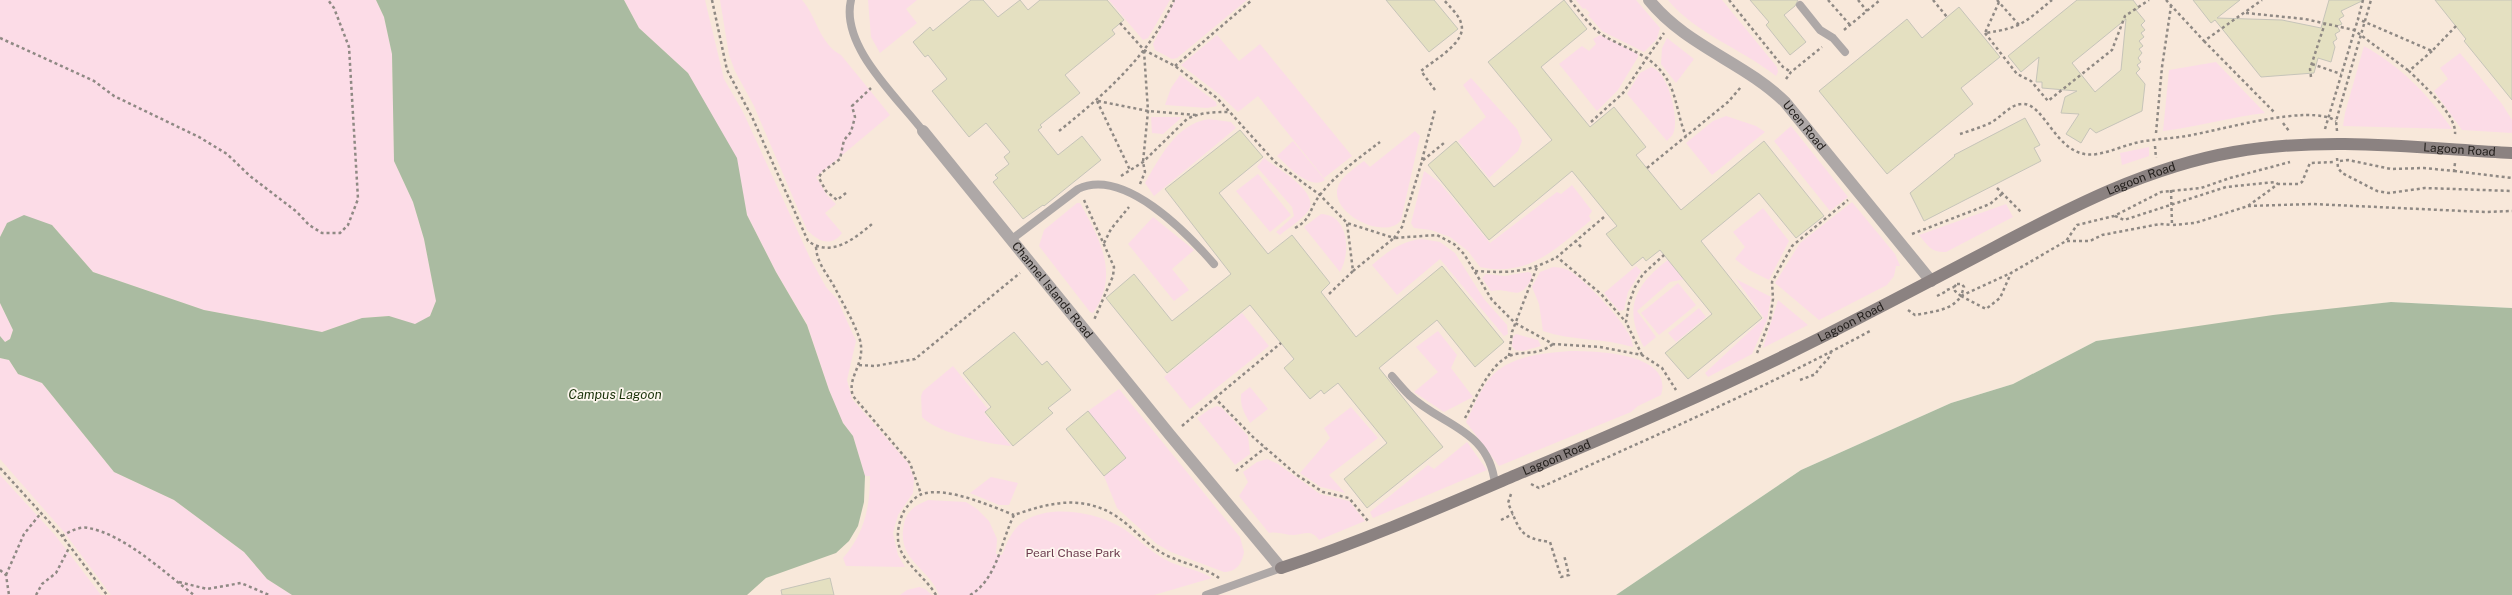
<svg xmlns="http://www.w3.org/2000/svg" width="2512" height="595" font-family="'Public Sans',sans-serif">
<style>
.built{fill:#f8e8da}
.green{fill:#fcdce7}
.water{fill:#aabba1}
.building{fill:#e4e0c1;stroke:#c6c4b9;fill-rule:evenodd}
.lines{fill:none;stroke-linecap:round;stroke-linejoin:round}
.path{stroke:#8f8984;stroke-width:2.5;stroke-dasharray:3 3;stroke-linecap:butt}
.lane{stroke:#aea8a7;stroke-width:8}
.street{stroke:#aea8a7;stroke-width:12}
.secondary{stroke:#8b8281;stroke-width:12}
.labels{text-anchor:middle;stroke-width:3.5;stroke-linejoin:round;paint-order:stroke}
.street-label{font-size:12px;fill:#24201d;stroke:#fef7ef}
.park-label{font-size:12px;fill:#6a3b4d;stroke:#fef7ef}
.water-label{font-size:13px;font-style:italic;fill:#1a3209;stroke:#fef7ef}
</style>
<rect width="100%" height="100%" fill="#fef7ef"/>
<path class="built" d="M 0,0 L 2512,0 L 2512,308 L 2391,302 L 2096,341 L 2013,384 L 1951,403 L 1801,470 L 1616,595 L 0,595 Z"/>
<path class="green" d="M 0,0 L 376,0 L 384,17 L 392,54 L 394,161 L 413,202 L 424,239 L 436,301 L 430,316 L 415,325 L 389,316 L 362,318 L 322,332 L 204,310 L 93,272 L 52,225 L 7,223 L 0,237 Z
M 624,0 L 705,0 L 724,79 L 743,112 L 810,258 L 826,287 L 837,299 L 856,341 L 847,380 L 852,399 L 908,463 L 914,478 L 913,493 L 898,515 L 893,533 L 898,555 L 905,567 L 846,566 L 843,558 C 864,534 870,508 870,476 L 865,476 L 853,436 L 843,423 L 829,390 L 807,324 L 776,272 L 747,215 L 736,158 L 688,73 L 639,28 Z
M 720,0 L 802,0 C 817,17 819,43 841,55 L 890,115 L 816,177 L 827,195 L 836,204 L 825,213 L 842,233 C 831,248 818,241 807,230 L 754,106 L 735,71 L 729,55 Z
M 868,0 L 917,0 L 906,9 L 917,23 L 880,53 L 871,37 Z
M 1109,0 L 1170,0 L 1148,38 L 1143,40 Z
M 1175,0 L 1247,0 L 1177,58 L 1172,59 L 1155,50 L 1153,44 Z
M 1576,0 L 1636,0 L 1660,28 L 1657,39 L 1644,52 L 1602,31 L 1588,15 L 1590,13 L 1585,8 L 1583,9 Z
M 1668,0 L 1722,0 L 1777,67 L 1778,72 L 1776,76 C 1742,49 1696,34 1668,0 Z
M 1217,35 L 1239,61 L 1260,44 L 1352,156 L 1324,178 L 1258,96 L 1238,112 L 1219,94 L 1181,65 Z
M 1600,35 L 1638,54 L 1638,57 L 1618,90 L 1597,111 L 1559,64 L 1582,46 L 1589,51 L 1596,44 L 1593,39 Z
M 1667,38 L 1694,59 L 1676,83 L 1661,64 L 1662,48 Z
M 2364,46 C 2400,66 2429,95 2452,129 L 2343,126 L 2345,113 Z
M 2460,53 L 2502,104 L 2512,120 L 2512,133 L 2462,130 L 2434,91 L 2448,79 L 2440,68 Z
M 2216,62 L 2265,113 C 2230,117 2198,127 2163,131 L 2169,70 Z
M 1651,67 C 1668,71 1680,119 1673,134 C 1672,136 1668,139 1667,141 L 1627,94 L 1640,73 Z
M 1180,75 L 1216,102 L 1217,106 L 1207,108 L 1165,105 L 1171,88 Z
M 1471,78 L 1517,129 L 1522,141 L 1518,151 L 1489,178 L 1458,141 L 1486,117 L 1463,85 Z
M 1726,116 L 1756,126 L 1765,132 L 1712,175 L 1686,143 L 1713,121 Z
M 1151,117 L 1182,117 L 1163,134 L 1152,133 Z
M 1209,119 L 1231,122 L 1236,128 L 1154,196 L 1145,183 C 1160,157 1176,124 1209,119 Z
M 1791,126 L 1848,197 L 1830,211 L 1774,141 Z
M 1415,131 L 1420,136 L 1401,220 C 1386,242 1325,212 1339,184 C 1344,175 1356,167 1364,161 L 1370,167 Z
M 1293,141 L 1325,180 C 1310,191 1287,165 1277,156 Z
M 2149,147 L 2149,156 L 2122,165 L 2120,153 Z
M 1264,158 C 1277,169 1321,192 1308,211 C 1302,220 1288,228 1280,235 L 1276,232 L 1294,216 L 1292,207 L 1257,167 Z
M 1424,171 L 1439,182 L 1490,243 L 1557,192 L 1561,194 L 1572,185 L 1592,211 L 1589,216 L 1591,220 C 1557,248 1528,278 1480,267 L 1468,251 L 1450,237 L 1431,230 L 1414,228 L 1411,223 Z
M 1258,174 L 1291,215 L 1270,232 L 1236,191 Z
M 1852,202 L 1895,254 L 1900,266 L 1896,266 L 1894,276 L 1887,285 L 1819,320 L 1775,283 L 1800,243 Z
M 1077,203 L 1080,203 C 1100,239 1120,275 1093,313 L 1090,312 L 1039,246 L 1044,230 Z
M 2006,204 L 2013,217 L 1946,252 C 1932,253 1928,246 1919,235 Z
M 1763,208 L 1789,241 L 1769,280 L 1749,270 L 1735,259 L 1745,247 L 1733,232 Z
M 1321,214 C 1349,215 1351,253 1340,272 L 1304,227 Z
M 1153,217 L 1194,250 L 1172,269 L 1189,290 L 1174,301 L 1128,244 Z
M 1422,239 L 1440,242 L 1455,253 L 1484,299 L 1507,325 L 1508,334 L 1504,336 L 1440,259 L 1397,295 L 1372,265 C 1387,252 1401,241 1422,239 Z
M 1669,259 L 1685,279 L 1670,282 L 1637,311 L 1656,337 L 1644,347 C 1622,308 1636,284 1669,259 Z
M 1636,266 L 1641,271 L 1628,292 L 1624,310 L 1619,311 L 1604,293 Z
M 1553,267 C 1558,267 1563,268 1568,270 C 1584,279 1634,329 1633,347 C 1603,338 1572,341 1543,331 L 1539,304 L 1532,287 L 1540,272 Z
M 1528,272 L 1531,273 L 1532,278 C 1518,304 1514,287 1491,291 L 1482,278 L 1486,274 L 1505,276 Z
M 1736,279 L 1771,297 L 1767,320 L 1752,354 L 1708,377 L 1705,373 L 1764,318 Z
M 1678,283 L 1696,305 L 1659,335 L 1641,313 Z
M 1778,300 L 1808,325 L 1763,348 Z
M 0,303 L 13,330 L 10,339 L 5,342 L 0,336 Z
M 1699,308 L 1706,317 L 1676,342 L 1668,333 Z
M 1242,313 L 1269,346 L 1190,409 L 1164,377 Z
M 1438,331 L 1457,355 L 1451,368 L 1473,397 L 1444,412 L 1414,392 L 1438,372 L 1416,347 Z
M 1516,334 L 1538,340 L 1541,346 L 1523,351 L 1515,350 L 1512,346 L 1513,337 Z
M 1570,351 C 1597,351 1674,353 1661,395 L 1638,406 L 1631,412 L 1499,466 L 1466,422 C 1473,408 1480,390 1490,378 C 1508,356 1543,353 1570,351 Z
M 0,358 L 9,360 L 18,374 L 42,383 L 114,472 L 174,500 L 244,552 L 267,579 L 292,595 L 111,595 L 64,532 L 0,459 Z
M 953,366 L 988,409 L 984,413 L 1011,446 C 989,444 937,433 922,417 L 921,396 L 923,391 Z
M 1250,387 L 1268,409 L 1250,423 C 1244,413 1240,406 1241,394 Z
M 1119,389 L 1240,537 L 1244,552 C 1242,563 1237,572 1224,572 L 1171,552 L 1157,544 L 1117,508 L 1104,476 L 1126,458 L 1088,411 Z
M 1217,406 L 1222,408 L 1248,436 L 1250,454 L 1235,465 L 1197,418 L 1210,409 Z
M 1351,407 L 1378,438 L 1329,475 L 1345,493 L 1321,487 L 1300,473 L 1330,438 L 1324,428 Z
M 1467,442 L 1487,470 L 1373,518 L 1370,512 L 1428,465 L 1434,469 Z
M 1267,459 L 1278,464 L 1320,494 L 1349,501 L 1365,521 L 1319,540 C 1311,529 1305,534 1294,535 C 1285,535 1278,531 1269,533 L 1239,496 L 1248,482 L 1243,472 L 1257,462 Z
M 0,475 L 55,535 L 101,595 L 0,595 Z
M 991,477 L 1018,483 L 1009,505 L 999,505 L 970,493 Z
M 928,500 L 966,502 L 977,509 L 989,521 L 997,539 L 996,554 L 1002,555 C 1007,542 1013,527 1026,520 C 1051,505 1093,512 1117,525 C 1136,535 1150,553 1170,562 C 1183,568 1200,570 1212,578 L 1154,595 L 939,595 C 929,567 896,561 904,524 C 907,510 916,505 928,500 Z
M 919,587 L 925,589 L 932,595 L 900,595 L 907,590 Z"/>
<path class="water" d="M 376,0 L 624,0 L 639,28 L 688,73 L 737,158 L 747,215 L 776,272 L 807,325 L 829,390 L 843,423 L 853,436 L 865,476 L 864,502 L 858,526 L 849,541 L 836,553 L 766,578 L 747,595 L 292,595 L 267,579 L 244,552 L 174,500 L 114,472 L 42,383 L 18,374 L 9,360 L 0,358 L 0,336 L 5,342 L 10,339 L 13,330 L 0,303 L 0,237 L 7,223 L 24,215 L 52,225 L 93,272 L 204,310 L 322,332 L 362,318 L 389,316 L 415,324 L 430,316 L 436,301 L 424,239 L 413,202 L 394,161 L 392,54 L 384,17 Z
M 2391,302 L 2512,308 L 2512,595 L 1616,595 L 1801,470 L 1951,403 L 2013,384 L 2096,341 L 2273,315 Z"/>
<path class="building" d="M 971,0 L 983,0 L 998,17 L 1020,0 L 1028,10 L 1040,0 L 1107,0 L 1124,20 L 1112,30 L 1115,34 L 1065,75 L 1080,93 L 1040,125 L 1042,127 L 1038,130 L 1058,155 L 1082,136 L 1101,160 L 1044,206 L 1043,205 L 1023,219 L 993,182 L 998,178 L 995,175 L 1009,164 L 1004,157 L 1010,152 L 986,123 L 969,137 L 932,91 L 947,79 L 928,55 L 925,57 L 913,42 L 930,27 L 933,31 Z
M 1386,0 L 1434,0 L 1458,29 L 1429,52 Z
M 1564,0 L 1587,29 L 1541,67 L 1590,127 L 1614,107 L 1646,147 L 1636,155 L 1681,210 L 1764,141 L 1824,216 L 1796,238 L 1759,193 L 1701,241 L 1762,318 L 1688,379 L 1665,353 L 1712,314 L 1660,250 L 1646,261 L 1643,257 L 1632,266 L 1606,234 L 1617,226 L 1572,171 L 1489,240 L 1428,165 L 1456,141 L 1494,187 L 1552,140 L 1488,62 Z
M 1750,0 L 1798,0 L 1795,6 L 1784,15 L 1806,42 L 1790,55 L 1766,25 L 1769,22 Z
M 2077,0 L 2133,0 L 2139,8 L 2136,10 L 2145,21 L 2141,25 L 2145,30 L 2141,33 L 2144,37 L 2139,41 L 2143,46 L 2139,49 L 2142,53 L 2138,58 L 2141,62 L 2137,65 L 2140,69 L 2136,73 L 2145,84 L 2142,111 L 2096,133 L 2090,128 L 2081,143 L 2066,134 L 2079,114 L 2061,113 L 2065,97 L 2077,91 L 2042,88 L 2042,82 L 2036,82 L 2039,57 L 2021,72 L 2008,56 ZM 2126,19 L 2121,70 L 2095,92 L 2072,63 Z
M 2193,0 L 2240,0 L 2217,18 L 2282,20 L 2321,28 L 2329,0 L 2364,0 L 2341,11 L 2344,16 L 2339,19 L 2342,24 L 2337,26 L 2340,31 L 2335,34 L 2337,39 L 2333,42 L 2335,47 L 2331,62 L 2318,58 L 2314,73 L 2261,77 L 2215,20 L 2211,23 Z
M 2435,0 L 2512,0 L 2512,100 L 2464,41 L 2466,39 Z
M 1959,7 L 2000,57 L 1961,88 L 1973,104 L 1887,174 L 1819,91 L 1907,19 L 1922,38 Z
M 2025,118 L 2040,145 L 2034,148 L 2041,161 L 1924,221 L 1910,193 L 1955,156 L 1954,155 Z
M 1240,130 L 1263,157 L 1219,193 L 1268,254 L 1292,235 L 1330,283 L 1321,292 L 1356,337 L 1442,266 L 1504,342 L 1475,367 L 1437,320 L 1379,368 L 1443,447 L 1367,508 L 1344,479 L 1387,443 L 1338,383 L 1324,394 L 1321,390 L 1310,399 L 1284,368 L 1294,359 L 1250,305 L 1167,373 L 1106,298 L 1134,274 L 1172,321 L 1231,274 L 1165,189 Z
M 1014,332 L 1042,365 L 1047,361 L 1071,390 L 1048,408 L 1053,413 L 1013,446 L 985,412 L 991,407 L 963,373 Z
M 1088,411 L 1126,458 L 1104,476 L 1066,429 Z
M 830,578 L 834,595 L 782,595 L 781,590 Z"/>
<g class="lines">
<path class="path" d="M 712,0 L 727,70 L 752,117 L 808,241 C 831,258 854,239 872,224
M 1570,0 C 1580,12 1589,25 1601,34 C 1626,50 1652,53 1668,81 C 1677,97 1678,118 1686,136
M 1729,0 L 1783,67 L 1791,72
M 1828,0 L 1850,25
M 1858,0 L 1867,11
M 1933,0 L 1947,17
M 1997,0 L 2020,26
M 2166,0 L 2204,41 L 2262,0
M 2363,0 L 2358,19 L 2432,51 L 2456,26
M 1999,2 L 1985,33 C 2021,28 2024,23 2052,0
M 2246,13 L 2305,19 L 2354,30 L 2409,71
M 1120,23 L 1144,50 L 1175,66 L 1217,98 L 1275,162 L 1320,195 L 1347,223 L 1394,238 L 1402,227 L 1422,161 L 1444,143
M 1844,30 L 1880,0
M 1985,33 L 2017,74 L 2031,81 L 2048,101 L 2112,50 L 2125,16 L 2149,0
M 0,38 L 94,81 L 114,96 L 199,137 L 227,154 L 250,176 L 297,212 L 309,225 L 322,233 L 340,233 L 348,225 L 358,199 L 349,47 L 334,8 L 328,0
M 2204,41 L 2274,112
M 2432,51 L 2409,71 C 2422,84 2457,115 2455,134
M 2312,64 L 2341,74
M 1175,66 L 1252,0
M 2311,77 L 2310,69 L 2325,23
M 1786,79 L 1791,72 L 1822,47
M 1435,90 L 1421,71 C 1434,60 1468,42 1461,23 C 1459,15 1449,6 1444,0
M 1097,101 L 1130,170
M 1098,101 L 1148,111 L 1196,115
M 1591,122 L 1623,93 L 1664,33
M 2283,123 L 2289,131
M 2325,129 L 2358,19
M 1059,131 C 1105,94 1149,56 1174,0
M 2337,131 L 2336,121 L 2371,0
M 2156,133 L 2162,67 L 2171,6
M 1960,134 C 1969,131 1979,128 1988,124 C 2000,119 2009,105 2021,104 C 2046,101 2056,161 2097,154 C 2110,152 2123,146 2135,143 C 2152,139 2169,139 2186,136 C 2219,131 2309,103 2336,121
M 2155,146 L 2156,158
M 2337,158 L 2338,168 L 2342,173 L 2377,191 L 2389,193 L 2425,188 L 2512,191
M 1422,160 L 1435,110
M 2340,161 L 2348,160 L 2391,169 L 2424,168 L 2454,171 L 2455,163
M 1647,168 L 1728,102 L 1741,87
M 2454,171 L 2512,178
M 1121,176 L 1143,162 L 1187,119 C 1201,112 1215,112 1230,112
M 1140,184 L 1145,172 L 1143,162 L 1148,111 L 1144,51
M 1997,188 L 2021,212
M 2171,190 L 2172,225 L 2195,223 L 2248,206 L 2278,184 L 2299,184 L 2302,182 L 2310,163 L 2333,162
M 846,193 L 837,200 L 826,191 L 819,178 L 821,173 L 840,159 L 844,140 L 851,132 L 855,117 L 852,106 L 871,88
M 1084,200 L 1114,267 L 1113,276 L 1094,320
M 2248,206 L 2312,204 L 2485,212 L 2512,211
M 2115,216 L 2124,220 L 2226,187 L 2275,182 L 2278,184
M 1604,217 L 1557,257 L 1601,294 L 1626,322
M 1295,228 C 1313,218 1308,210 1320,195 C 1336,174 1359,158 1380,142
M 1912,234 L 1990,204 L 2003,193
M 1575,240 L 1581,247
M 2067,241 L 2090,241 L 2102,235 L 2160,224 L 2172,225
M 1104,243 L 1111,229 L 1129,207
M 816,247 C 817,264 827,273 835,288 C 843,304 853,320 859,337 C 868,363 846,376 853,396 L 910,463 L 921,494
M 1353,271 L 1394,238 L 1437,235 L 1454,244 L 1464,254 L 1492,300 L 1515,323 L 1553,344 L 1600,347 L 1642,355 L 1662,368 L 1676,390
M 1475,271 C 1508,273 1527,273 1557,257
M 1957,284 L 1962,284 L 1964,287 L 1961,296 L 1955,291 L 1954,287 Z
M 1947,290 L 1954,287
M 1329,294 L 1353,271 L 1347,223
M 1937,296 L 1947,291
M 1961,296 L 1986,309 L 2000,298 L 2011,273 L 2066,241 L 2077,225 L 2114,216 L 2161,192 L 2201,188 L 2230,178 L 2290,162
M 1908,310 L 1915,315 C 1930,312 1952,311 1961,296 L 2011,273
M 1757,353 L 1770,320 L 1773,299 L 1772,282 L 1792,246 L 1848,200
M 1642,355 L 1626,322 L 1629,303 L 1635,287 L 1643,274 L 1664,255
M 1509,356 L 1512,332 L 1537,267
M 859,365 L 875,366 L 915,359 L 1020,273
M 1800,380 L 1816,374 C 1819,365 1830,361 1831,351
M 1215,398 L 1281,343
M 1465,418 C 1475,400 1489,365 1509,356 C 1524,350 1536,357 1553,344
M 1182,426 L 1215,398 L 1254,438 L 1297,475 L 1323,492 L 1349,498 L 1368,521
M 0,468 L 62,536 L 107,595
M 1236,471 L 1265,448
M 1531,484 L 1539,488 C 1650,438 1763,389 1870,331
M 1511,494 L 1508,503 C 1520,530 1519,538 1550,542 L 1561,577 L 1569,575 L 1564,555
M 1501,520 L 1513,514
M 62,536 C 69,532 79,526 88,528 C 124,534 165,573 194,595
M 0,570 L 6,575 L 9,595
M 6,575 L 24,534 L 41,513
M 179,582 L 207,589 L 241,583 L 269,595
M 36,595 L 42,584 L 56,573 L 70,546
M 936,595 C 926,578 908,567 900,549 C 896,538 898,524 903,513 C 906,507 915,496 922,494 C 946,486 991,506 1014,515
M 970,595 C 997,580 1001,541 1014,515 C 1049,503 1081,494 1116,516 C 1133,527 1147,546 1166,555 C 1184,564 1202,566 1219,578"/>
<path class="lane" d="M 851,0 C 840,46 897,97 923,131
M 1800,5 L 1820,30 L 1833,38 L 1845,52
M 1012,239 L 1078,189 C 1124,167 1187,233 1214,264
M 1392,376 C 1398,383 1403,389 1409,395 C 1442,426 1489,429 1495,484
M 1206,595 L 1281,568"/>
<g class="street">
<path id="s1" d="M 1649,0 C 1686,46 1744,62 1785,102 L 1931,281"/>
<path id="s2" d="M 923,131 L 1170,435 L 1281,568"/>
</g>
<path class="secondary" id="s3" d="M 1281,568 C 1361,542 1439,508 1516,475 C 1618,432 1719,389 1818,339 C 1877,309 1936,278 1995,247 C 2071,207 2148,167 2234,152 C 2326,136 2419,148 2512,153"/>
</g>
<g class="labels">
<g class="street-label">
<text dy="4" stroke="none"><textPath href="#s1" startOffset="201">Ucen Road</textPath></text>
<text dy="4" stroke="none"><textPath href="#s3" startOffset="1268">Lagoon Road</textPath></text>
<text dy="4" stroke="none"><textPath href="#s3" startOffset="945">Lagoon Road</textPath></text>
<text dy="4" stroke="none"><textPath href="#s2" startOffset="205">Channel Islands Road</textPath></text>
<text dy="4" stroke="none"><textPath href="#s3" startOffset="621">Lagoon Road</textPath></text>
<text dy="4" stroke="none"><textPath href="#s3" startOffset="297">Lagoon Road</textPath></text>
</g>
<g class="park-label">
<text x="1073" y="557">Pearl Chase Park</text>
</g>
<g class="water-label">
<text x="615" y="399">Campus Lagoon</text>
</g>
</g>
</svg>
